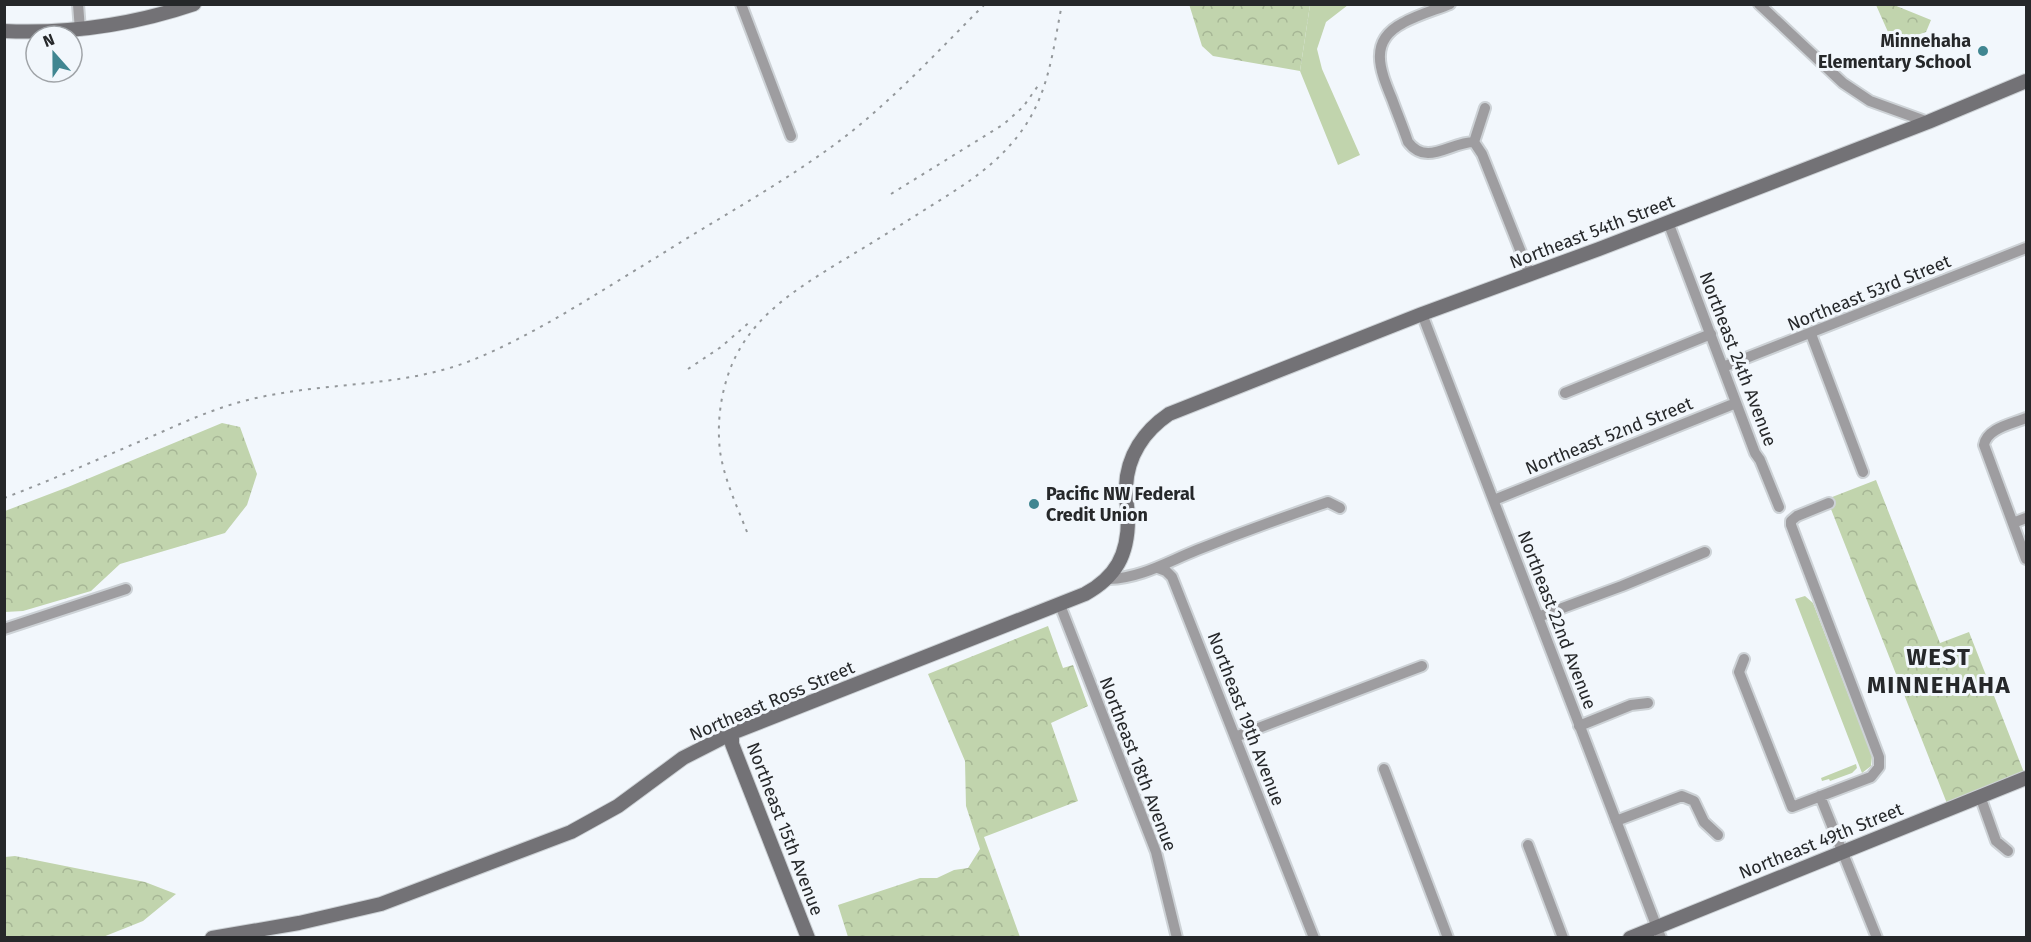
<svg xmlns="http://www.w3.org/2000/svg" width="2031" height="942" font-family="'Fira Sans',sans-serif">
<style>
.grass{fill:#c1d4ad}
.forest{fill:url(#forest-crowns)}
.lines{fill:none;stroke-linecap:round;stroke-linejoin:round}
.street-casing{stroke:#cdd2d6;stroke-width:14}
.secondary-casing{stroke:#cdd2d6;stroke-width:16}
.street{stroke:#9e9da0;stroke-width:10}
.secondary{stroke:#737276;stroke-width:14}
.rail{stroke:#94989b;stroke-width:2;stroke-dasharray:3 6;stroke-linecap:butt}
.poi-dot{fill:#408691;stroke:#f2f7fc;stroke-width:2}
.labels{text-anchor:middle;stroke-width:6;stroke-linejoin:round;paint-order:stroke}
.poi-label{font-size:18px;font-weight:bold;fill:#26282a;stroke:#f2f7fc;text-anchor:end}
.street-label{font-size:18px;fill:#26282a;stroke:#f2f7fc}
.district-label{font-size:24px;font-weight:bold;letter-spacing:1.5px;fill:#26282a;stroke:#f2f7fc}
</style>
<defs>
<pattern id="forest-crowns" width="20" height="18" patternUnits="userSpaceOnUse" patternTransform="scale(1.5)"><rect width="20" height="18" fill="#c1d4ad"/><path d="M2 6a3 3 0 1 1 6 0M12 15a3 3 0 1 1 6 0" fill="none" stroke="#a6b695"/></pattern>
</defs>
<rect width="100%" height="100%" fill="#f2f7fc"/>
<path class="grass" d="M 1310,5 L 1348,5 L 1326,22 L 1317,49 L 1322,69 L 1360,155 L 1338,165 L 1300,71 Z
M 1805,596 L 1813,603 L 1872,756 L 1871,766 L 1862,773 L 1795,599 Z
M 1856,764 L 1857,768 L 1852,773 L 1830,781 L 1829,779 L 1822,781 L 1821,778 Z"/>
<path class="forest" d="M 1189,4 L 1310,5 L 1300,71 L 1213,56 L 1202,46 Z
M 1876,5 L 1894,5 L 1931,20 L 1926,32 L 1914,36 L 1915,39 C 1905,41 1898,39 1892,31 L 1888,32 Z
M 222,423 L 240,427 L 257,474 L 247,505 L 225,533 L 120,564 L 91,591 L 23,611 L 5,612 L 5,511 L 68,487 Z
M 1876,480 L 1940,643 L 1969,632 L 2025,775 L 1948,806 L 1827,499 Z
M 1048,626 L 1063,668 L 1073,665 L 1088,706 L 1051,723 L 1078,801 L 984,837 L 1020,937 L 848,937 L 838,905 L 920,878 L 937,878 L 954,870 L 968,868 L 980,849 L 966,806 L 965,761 L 928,674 Z
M 15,856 L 145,882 L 176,894 L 143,921 L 103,937 L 5,937 L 5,857 Z"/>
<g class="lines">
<defs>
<path id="street" d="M 78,4 L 80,30
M 741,4 L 791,136
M 1450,4 C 1435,10 1417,15 1403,23 C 1368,41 1380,70 1392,99 C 1397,113 1403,127 1408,142 C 1427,167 1450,142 1474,142 L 1482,154 L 1530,275
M 1759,4 L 1843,83 L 1870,101 L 1928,122
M 1474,142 L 1485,108
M 1668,222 L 1755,453 L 1760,460 L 1779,507
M 1422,314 L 1661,938
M 1811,334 L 1863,472
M 1723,367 L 2026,248
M 1565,393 L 1711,334
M 2026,418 C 2012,424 1987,428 1984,445 L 2026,559
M 1494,500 L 1736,403
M 2013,523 L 2026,518
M 1158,568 L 1166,571 L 1172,577 L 1314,938
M 1109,579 C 1141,578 1167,562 1197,550 C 1240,533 1284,517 1328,502 L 1340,508
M 1060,605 L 1156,852 L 1177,938
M 1538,617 L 1622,586 L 1705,552
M 4,629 L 126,589
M 1744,659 L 1739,672 L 1792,807 L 1871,777 L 1879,767 L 1879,757 L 1791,525 L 1791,521 L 1797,516 L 1829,503
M 1579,726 L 1631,705 L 1648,703
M 1235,737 L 1422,666
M 1384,769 L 1448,938
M 1820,796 L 1877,938
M 1980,796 L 1996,841 L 2008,851
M 1616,821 L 1682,796 L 1694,801 L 1704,822 L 1718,835
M 1528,845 L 1563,938"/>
<path id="secondary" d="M 4,31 C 70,34 132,25 194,4
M 732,733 L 732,744 L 808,938
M 212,938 L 299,923 L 381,904 L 571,832 L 618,806 L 683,758 L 732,733 L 1085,594 C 1116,577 1128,555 1128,519 C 1128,508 1125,497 1126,487 C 1127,456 1144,431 1169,414 L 1422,314 L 1599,249 L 1928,122 L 2026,81
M 1630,938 L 2026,778"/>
</defs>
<use href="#street" class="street-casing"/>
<use href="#secondary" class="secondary-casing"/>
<use href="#street" class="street"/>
<use href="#secondary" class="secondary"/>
<path class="rail" d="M 891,194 L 1004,124 L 1023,107 L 1040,83
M 688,369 L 721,347 L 752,320
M 4,498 C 55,479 105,456 155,435 C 184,422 213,409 244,401 C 319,381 398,389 470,361 C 533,336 599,292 657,257 C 718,218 784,183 842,139 C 892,101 940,49 985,4
M 747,532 C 737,506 724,479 720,451 C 717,425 720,399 728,375 C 747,318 796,289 845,259 C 872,243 899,226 926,209 C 961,187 995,167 1020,133 C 1049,95 1053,49 1062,4"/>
</g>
<g class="poi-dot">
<circle cx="1983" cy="51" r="6"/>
<circle cx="1034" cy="504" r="6"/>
</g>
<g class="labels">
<g class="poi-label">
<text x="1971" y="47">Minnehaha<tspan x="1971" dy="21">Elementary School</tspan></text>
<text x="1046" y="500" text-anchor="start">Pacific NW Federal<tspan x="1046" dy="21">Credit Union</tspan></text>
</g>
<g class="street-label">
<text transform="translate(1592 232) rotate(-21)" y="6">Northeast 54th Street</text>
<text transform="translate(1869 293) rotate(-22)" y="6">Northeast 53rd Street</text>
<text transform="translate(1738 359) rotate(69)" y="6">Northeast 24th Avenue</text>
<text transform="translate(1609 436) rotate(-22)" y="6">Northeast 52nd Street</text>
<text transform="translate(1557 620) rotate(69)" y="6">Northeast 22nd Avenue</text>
<text transform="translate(772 701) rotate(-23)" y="6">Northeast Ross Street</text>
<text transform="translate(1246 719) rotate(69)" y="6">Northeast 19th Avenue</text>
<text transform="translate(1138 764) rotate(69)" y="6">Northeast 18th Avenue</text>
<text transform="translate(785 829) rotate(69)" y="6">Northeast 15th Avenue</text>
<text transform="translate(1821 841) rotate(-22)" y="6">Northeast 49th Street</text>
</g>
<g class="district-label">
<text x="1939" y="665">WEST<tspan x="1939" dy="28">MINNEHAHA</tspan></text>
</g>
</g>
<rect width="2031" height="942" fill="none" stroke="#26282a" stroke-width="12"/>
<g transform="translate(54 54) rotate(339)"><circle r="28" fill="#f2f7fc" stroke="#a0a4a8" stroke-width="1.5"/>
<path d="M0-4.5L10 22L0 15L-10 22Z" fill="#408691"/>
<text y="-9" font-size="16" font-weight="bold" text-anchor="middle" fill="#26282a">N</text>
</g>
</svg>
